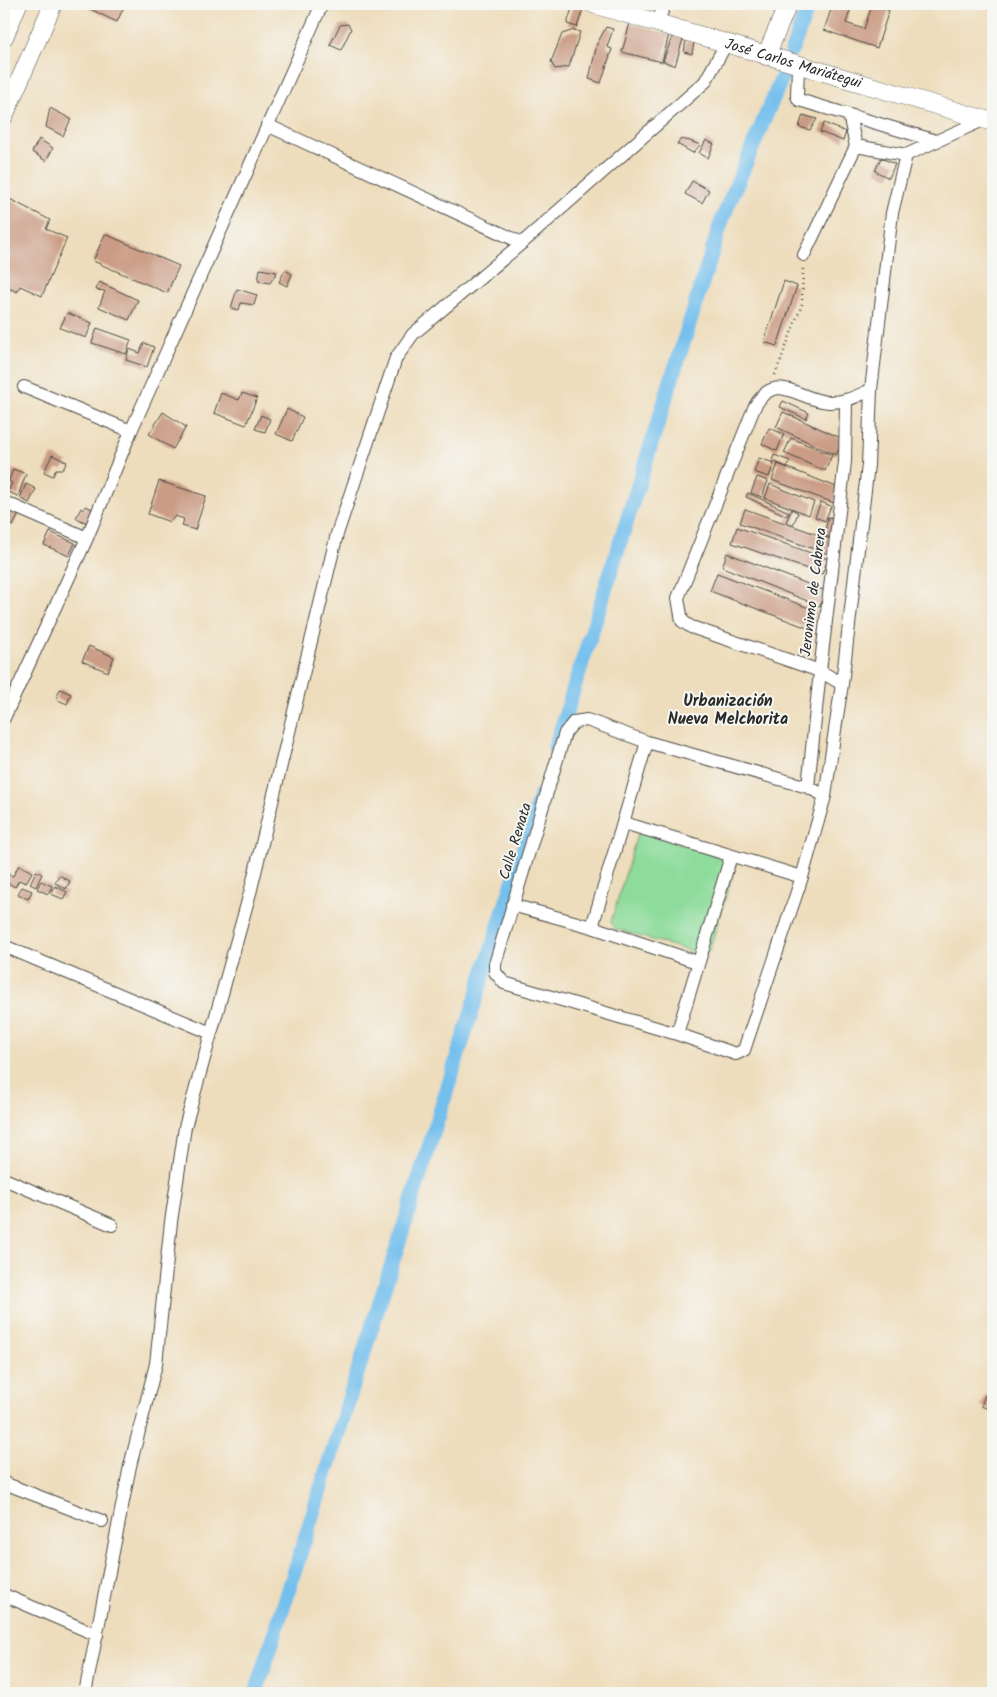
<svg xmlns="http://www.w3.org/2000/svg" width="997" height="1697" font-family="Kalam,sans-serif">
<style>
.green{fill:#8ddc9b;stroke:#5c8463}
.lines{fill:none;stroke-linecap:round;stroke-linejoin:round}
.canal{stroke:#73bfed;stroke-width:15}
.building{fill:#ca9c85}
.street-casing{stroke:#484641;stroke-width:14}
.secondary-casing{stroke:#484641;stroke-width:19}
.path{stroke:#484641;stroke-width:2.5;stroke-dasharray:1 4;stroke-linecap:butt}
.street{stroke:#fff;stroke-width:12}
.secondary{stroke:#fff;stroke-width:18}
.labels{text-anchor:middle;stroke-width:4;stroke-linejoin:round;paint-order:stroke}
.street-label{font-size:15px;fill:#2b2b2b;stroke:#f6f6f2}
.neighbourhood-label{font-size:16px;font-weight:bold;fill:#2b2b2b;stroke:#f6f6f2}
</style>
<rect width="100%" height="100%" fill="#f6f6f2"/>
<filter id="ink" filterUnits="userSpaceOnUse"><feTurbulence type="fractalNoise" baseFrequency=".02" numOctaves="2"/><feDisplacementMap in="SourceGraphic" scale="10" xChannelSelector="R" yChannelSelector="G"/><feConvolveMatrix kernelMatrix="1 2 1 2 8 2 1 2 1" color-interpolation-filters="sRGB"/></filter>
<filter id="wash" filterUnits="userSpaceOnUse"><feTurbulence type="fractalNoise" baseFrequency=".0096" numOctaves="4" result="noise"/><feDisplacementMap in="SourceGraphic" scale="20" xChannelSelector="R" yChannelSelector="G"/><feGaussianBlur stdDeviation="1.12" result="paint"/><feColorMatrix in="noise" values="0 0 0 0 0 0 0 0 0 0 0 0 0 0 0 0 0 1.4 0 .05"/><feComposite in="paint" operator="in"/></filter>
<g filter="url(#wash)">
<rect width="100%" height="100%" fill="#eeddbc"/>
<path class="green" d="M 642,830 L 736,863 L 709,952 L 703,955 L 615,929 L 611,922 L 637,835 Z"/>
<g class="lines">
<path class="canal" d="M 792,50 L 809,4
M 555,748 L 723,217 L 783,75
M 256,1693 L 540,796"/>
</g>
<g id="blocks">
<path class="building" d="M 90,4 L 125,4 L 117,22 L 88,8 Z
M 833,4 L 852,4 L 846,23 L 864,29 L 872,5 L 889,10 L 877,48 L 824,30 Z
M 573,5 L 583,9 L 577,27 L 567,24 Z
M 630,23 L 669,34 L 662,62 L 622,52 Z
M 348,24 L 351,29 L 341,50 L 330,45 L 340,25 Z
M 606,27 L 613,29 L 607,47 L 612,49 L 601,83 L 589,79 L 597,44 Z
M 574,30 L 580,32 L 569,67 L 555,69 L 551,62 L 562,34 Z
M 673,35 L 683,39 L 675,66 L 663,61 Z
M 686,40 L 694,42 L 692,54 L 684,52 Z
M 50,108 L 71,119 L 63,136 L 46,127 Z
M 803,115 L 817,119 L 810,130 L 799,127 Z
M 824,123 L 846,132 L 843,141 L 820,132 Z
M 39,139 L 53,148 L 46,161 L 32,152 Z
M 681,139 L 690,141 L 700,145 L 693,153 L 677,144 Z
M 706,140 L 714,144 L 708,158 L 699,153 Z
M 881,158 L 895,164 L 889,178 L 875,171 Z
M 692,181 L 709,190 L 702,203 L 685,194 Z
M 4,196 L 50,220 L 46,229 L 67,238 L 42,296 L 20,286 L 17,292 L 4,286 Z
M 105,234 L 179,266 L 167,293 L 93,261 Z
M 260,269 L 277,272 L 270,283 L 258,281 Z
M 285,270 L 292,274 L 287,286 L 279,282 Z
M 784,281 L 797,286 L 777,346 L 764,342 Z
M 99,282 L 138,300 L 129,320 L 99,307 L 105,291 L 96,290 Z
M 237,289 L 257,295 L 254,305 L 241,303 L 239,310 L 231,308 Z
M 67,313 L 92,323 L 86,338 L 60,328 Z
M 97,328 L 131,340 L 126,354 L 92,343 Z
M 144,343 L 154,347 L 147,367 L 126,360 L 129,349 L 140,353 Z
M 221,393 L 239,400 L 242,393 L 257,398 L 246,425 L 214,413 Z
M 783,401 L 809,413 L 806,419 L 780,407 Z
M 287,409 L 303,417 L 292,441 L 276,434 Z
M 163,412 L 186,427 L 173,449 L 149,434 Z
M 783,412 L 843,439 L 836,455 L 776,427 Z
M 261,415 L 270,419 L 265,432 L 255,429 Z
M 769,428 L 784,434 L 777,451 L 762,444 Z
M 791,438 L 832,455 L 825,471 L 784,453 Z
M 52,455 L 67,462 L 63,469 L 56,469 L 53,476 L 44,472 Z
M 774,455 L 790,461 L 787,467 L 772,461 Z
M 759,458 L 774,463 L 769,477 L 754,472 Z
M 778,464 L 839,488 L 834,503 L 772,480 Z
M 13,469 L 26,474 L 18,496 L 8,492 L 12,483 L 9,481 Z
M 757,477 L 768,481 L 762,497 L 751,493 Z
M 159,481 L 206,496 L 195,530 L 182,526 L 184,519 L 175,516 L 170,522 L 148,514 Z
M 26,484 L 36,489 L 29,503 L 20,498 Z
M 770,484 L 814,502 L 809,515 L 765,498 Z
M 748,493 L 789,512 L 787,516 L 746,497 Z
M 821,502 L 831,506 L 825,521 L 815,517 Z
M 86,506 L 94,510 L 87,523 L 76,518 L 81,508 L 84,510 Z
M 4,507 L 19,514 L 13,526 L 4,522 Z
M 745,509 L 833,540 L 828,554 L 740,523 Z
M 792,509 L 798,513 L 793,525 L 786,522 Z
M 828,517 L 838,519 L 833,538 L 824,536 Z
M 737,527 L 828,559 L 822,574 L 732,543 Z
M 50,532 L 75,543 L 69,556 L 44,545 Z
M 727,553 L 826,591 L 820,606 L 722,567 Z
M 717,573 L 817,611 L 810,629 L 710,591 Z
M 89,646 L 114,657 L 108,672 L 82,661 Z
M 60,689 L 71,694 L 67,704 L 56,699 Z
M 19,865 L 32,872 L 26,883 L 19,880 L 15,887 L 4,881 L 4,873 L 13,876 Z
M 36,871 L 42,874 L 36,887 L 30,884 Z
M 59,875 L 70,881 L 66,889 L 55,883 Z
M 41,881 L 52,886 L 48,894 L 37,889 Z
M 55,886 L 67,892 L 63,899 L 51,894 Z
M 22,887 L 32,891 L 28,899 L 18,894 Z
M 985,1395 L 993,1398 L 993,1411 L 981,1406 Z"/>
</g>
</g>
<g filter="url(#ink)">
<use href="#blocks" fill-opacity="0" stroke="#484641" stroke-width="1"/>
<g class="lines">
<defs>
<path id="street" d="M 657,23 L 665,4
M 798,66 L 797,96 L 799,100 L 933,140
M 267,125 L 522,243
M 856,146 L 906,155
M 804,255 L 856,146 L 849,115
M 24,387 L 131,431
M 4,502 L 87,538
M 842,684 L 820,671 L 691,627 L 682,621 L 678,598 L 754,408 C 775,368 799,401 829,402 C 844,403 857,396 871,390
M 4,718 L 87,538 L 131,431 L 322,4
M 808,787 L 820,671 L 845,462 L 846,401
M 825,796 L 808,787 L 647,742 L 587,720 L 574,722 L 565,733 L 495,964 L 495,972 L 504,983 L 677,1034 L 736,1054 L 744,1050 L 802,877 L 825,796 L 842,684 L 868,465 L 871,390 L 892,213 L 906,155 L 983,120
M 624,823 L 802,877
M 512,905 L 592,927 L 697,962
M 592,927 L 647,742
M 4,946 L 211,1033
M 677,1034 L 731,856
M 4,1179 L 112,1225
M 4,1483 L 102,1521
M 4,1595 L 97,1635
M 85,1693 L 130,1466 L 156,1364 L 171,1222 L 185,1127 L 250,893 L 337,534 L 396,358 L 413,334 L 522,243 L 705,82 L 726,44"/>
<g id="secondary">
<path id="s1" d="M 593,4 L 993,122"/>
<path d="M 4,37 L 18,4"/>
<path d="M 766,56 L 788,4"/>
<path d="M 4,116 L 53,4"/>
</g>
</defs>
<use href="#street" class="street-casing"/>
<use href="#secondary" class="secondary-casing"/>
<path class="path" d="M 775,375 L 802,304 L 803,267"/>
<use href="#street" class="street"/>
<use href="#secondary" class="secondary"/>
</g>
</g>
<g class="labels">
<g class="street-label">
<text dy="5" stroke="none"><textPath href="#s1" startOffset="209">José Carlos Mariátegui</textPath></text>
<text transform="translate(813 592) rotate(-83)" y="5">Jeronimo de Cabrera</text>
<text transform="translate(515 841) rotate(-73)" y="5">Calle Renata</text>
</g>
<g class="neighbourhood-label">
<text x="728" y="706">Urbanización<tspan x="728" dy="18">Nueva Melchorita</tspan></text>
</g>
</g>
<rect width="997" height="1697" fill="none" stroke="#f6f6f2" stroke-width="20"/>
</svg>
